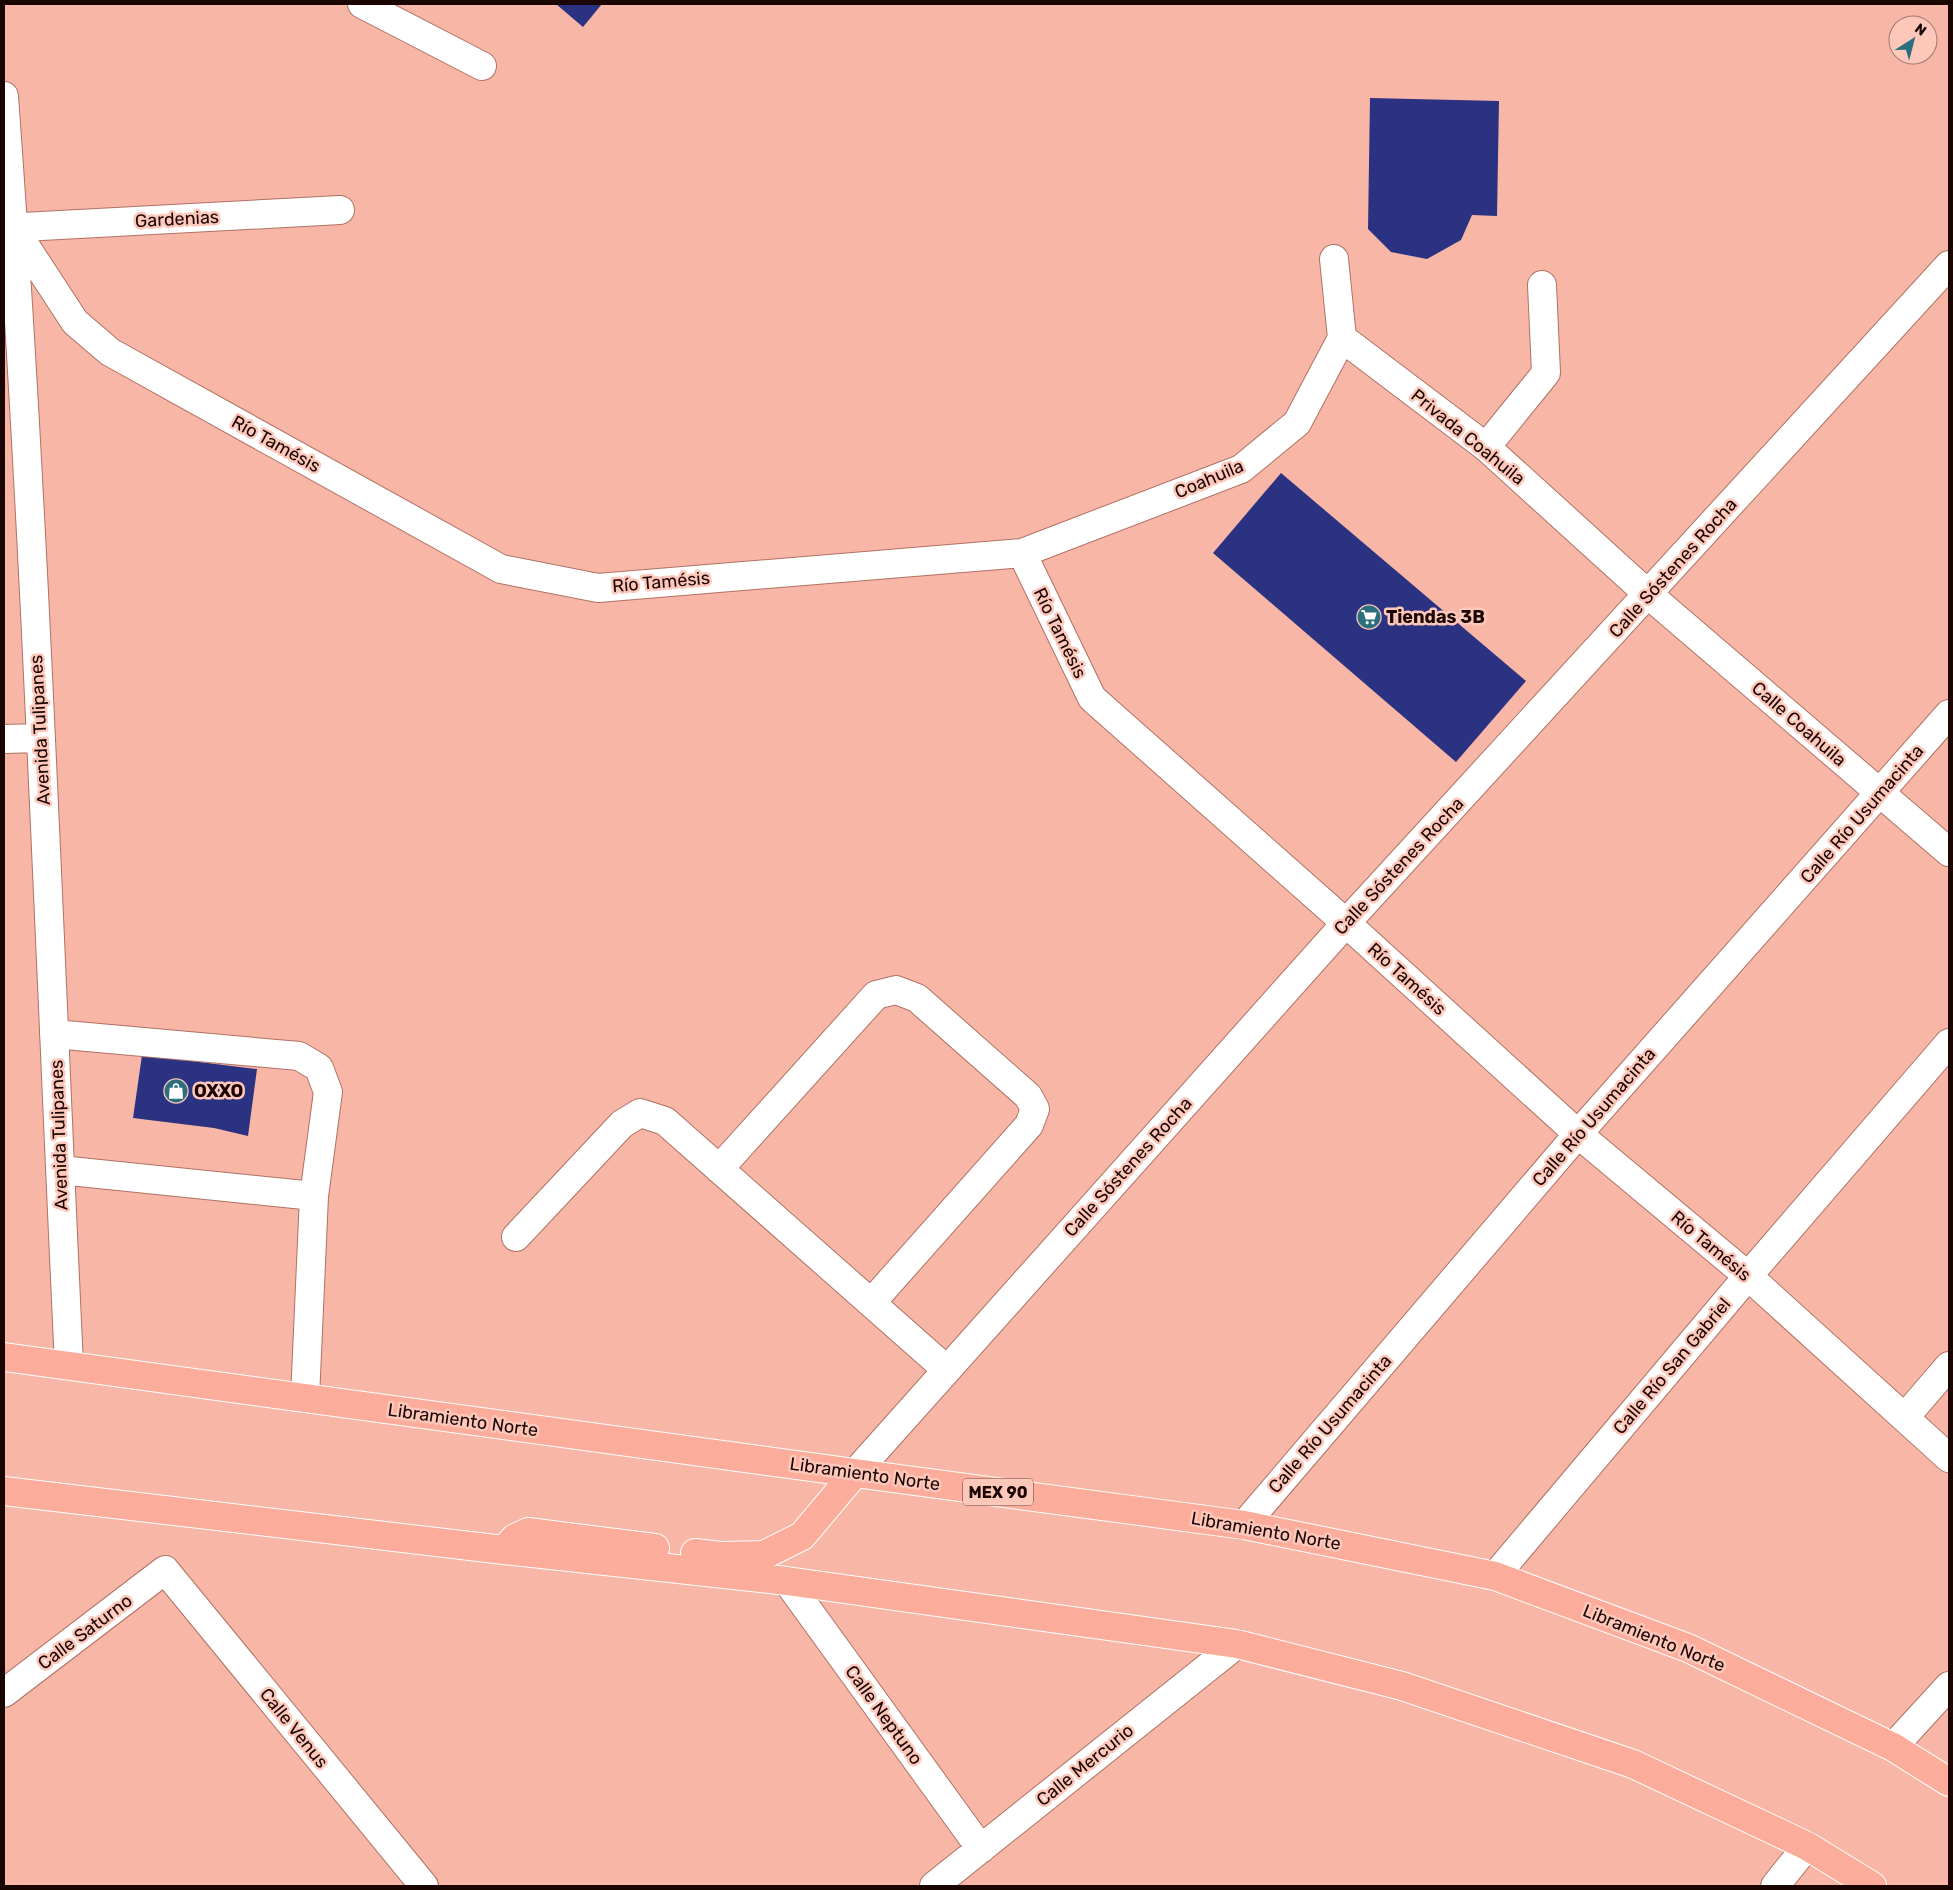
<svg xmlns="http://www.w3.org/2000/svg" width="1953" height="1890" font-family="Rubik,sans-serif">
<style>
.building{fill:#2b3281}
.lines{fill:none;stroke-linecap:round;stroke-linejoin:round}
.minor-casing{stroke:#af7264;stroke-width:30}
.major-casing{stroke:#fff;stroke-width:30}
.minor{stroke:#fff;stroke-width:28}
.major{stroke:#fbac9b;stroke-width:28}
.labels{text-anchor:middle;stroke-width:5;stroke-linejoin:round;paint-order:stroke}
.shield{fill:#fdc7ba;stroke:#5e3f39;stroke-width:1}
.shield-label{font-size:16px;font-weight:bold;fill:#1a0502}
.street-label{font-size:18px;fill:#1a0502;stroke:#fdc7ba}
.poi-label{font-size:18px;font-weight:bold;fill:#1a0502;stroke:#fdc7ba;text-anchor:start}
</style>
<rect width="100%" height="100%" fill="#f8b6a6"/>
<path class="building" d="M 556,4 L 602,4 L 583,27 Z
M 1370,98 L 1499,101 L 1497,216 L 1472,215 L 1461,240 L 1427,259 L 1391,252 L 1368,229 Z
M 1281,473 L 1526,681 L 1456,762 L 1213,553 Z
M 142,1055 L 257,1069 L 248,1136 L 214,1128 L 133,1118 Z"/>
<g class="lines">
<defs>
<path id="minor" d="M 362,4 L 482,66
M 4,96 C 35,518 49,942 69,1365
M 13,227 L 75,322 L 110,352 L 501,569 L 598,588 L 1022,553 L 1241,469 L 1297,423 L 1342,338
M 4,228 L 340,210
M 1334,259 L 1342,338 L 1486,447 L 1649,595 L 1949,852
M 1486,447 L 1546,373 L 1542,285
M 1022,553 L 1092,698 L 1346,923 L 1578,1134 L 1748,1276 L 1949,1458
M 4,739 L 40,738
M 54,1034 L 299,1056 L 319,1068 L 328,1092 L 314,1196 L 305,1398
M 719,1169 L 876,995 L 896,990 L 917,998 L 1028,1096 L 1035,1109 L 1029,1125 L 871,1303
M 60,1170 L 314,1196
M 516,1237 L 622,1124 L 640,1113 L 665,1121 L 947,1370
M 1905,1417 L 1949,1366
M 855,1473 L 1346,923 L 1949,265
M 1244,1525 L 1578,1134 L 1949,714
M 1495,1576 L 1748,1276 L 1949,1043
M 787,1581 L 981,1849
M 4,1693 L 165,1570 L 424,1886
M 1893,1747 L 1949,1686
M 934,1886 L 1237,1644
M 1775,1886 L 1807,1846"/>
<path id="major" d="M 4,1357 L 855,1473 L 1244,1525 L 1495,1576 L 1688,1648 L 1893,1747 L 1949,1782
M 4,1491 L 504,1550 L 787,1581 L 1237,1644 L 1402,1686 L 1633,1764 L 1807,1846 L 1872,1886
M 504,1550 L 515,1538 L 528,1532 L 655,1548
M 695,1553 L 721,1556 L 764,1555 L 802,1536 L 855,1473"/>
</defs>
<use href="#minor" class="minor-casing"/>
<use href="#major" class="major-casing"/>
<use href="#minor" class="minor"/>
<use href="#major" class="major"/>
</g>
<defs>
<symbol id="supermarket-disc" viewBox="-11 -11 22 22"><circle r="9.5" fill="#296f7e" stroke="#fdc7ba"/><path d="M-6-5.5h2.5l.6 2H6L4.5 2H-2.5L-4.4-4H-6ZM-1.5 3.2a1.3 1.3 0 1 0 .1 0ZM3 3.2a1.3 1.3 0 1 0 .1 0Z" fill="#fff"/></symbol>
<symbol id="shop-disc" viewBox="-11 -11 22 22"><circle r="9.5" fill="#296f7e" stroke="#fdc7ba"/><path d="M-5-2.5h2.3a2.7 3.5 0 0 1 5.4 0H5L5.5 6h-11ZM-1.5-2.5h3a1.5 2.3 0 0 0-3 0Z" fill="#fff"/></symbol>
</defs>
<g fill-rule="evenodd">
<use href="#supermarket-disc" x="1355" y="603" width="28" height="28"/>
<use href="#shop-disc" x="162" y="1077" width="28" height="28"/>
</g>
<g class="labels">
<rect class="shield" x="963" y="1478.5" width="70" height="27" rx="4"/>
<g class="shield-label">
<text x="998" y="1498">MEX 90</text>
</g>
<g class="street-label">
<text transform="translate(177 219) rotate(-3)" y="6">Gardenias</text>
<text transform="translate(1468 437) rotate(39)" y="6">Privada Coahuila</text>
<text transform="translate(276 444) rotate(29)" y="6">Río Tamésis</text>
<text transform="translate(1209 479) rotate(-23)" y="6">Coahuila</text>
<text transform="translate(1673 568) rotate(-48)" y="6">Calle Sóstenes Rocha</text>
<text transform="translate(661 582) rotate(-5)" y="6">Río Tamésis</text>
<text transform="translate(1060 633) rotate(64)" y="6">Río Tamésis</text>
<text transform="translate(1799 724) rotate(41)" y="6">Calle Coahuila</text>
<text transform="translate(40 730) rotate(-93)" y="6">Avenida Tulipanes</text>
<text transform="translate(1862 814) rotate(-49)" y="6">Calle Río Usumacinta</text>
<text transform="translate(1399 866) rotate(-47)" y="6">Calle Sóstenes Rocha</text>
<text transform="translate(1407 979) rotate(42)" y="6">Río Tamésis</text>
<text transform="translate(1594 1117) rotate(-49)" y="6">Calle Río Usumacinta</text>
<text transform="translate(59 1135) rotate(-92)" y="6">Avenida Tulipanes</text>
<text transform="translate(1128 1167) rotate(-48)" y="6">Calle Sóstenes Rocha</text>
<text transform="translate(1711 1246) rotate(40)" y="6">Río Tamésis</text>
<text transform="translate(1672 1366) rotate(-50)" y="6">Calle Río San Gabriel</text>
<text transform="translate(463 1420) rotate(8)" y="6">Libramiento Norte</text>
<text transform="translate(1330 1424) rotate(-49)" y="6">Calle Río Usumacinta</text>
<text transform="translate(865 1474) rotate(8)" y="6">Libramiento Norte</text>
<text transform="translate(1266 1531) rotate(10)" y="6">Libramiento Norte</text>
<text transform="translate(85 1632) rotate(-37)" y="6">Calle Saturno</text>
<text transform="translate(1654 1638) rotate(22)" y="6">Libramiento Norte</text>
<text transform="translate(884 1715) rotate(54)" y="6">Calle Neptuno</text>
<text transform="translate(294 1728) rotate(51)" y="6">Calle Venus</text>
<text transform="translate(1085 1765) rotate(-39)" y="6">Calle Mercurio</text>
</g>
<g class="poi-label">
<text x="1386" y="623">Tiendas 3B</text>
<text x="194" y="1097">OXXO</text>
</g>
</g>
<rect width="1953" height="1890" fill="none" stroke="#1a0502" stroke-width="10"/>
<g transform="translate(1913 40) rotate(36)"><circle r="24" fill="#fdc7ba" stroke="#a27970"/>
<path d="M0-4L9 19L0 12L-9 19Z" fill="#296f7e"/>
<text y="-8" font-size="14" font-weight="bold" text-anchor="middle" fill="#1a0502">N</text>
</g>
</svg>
